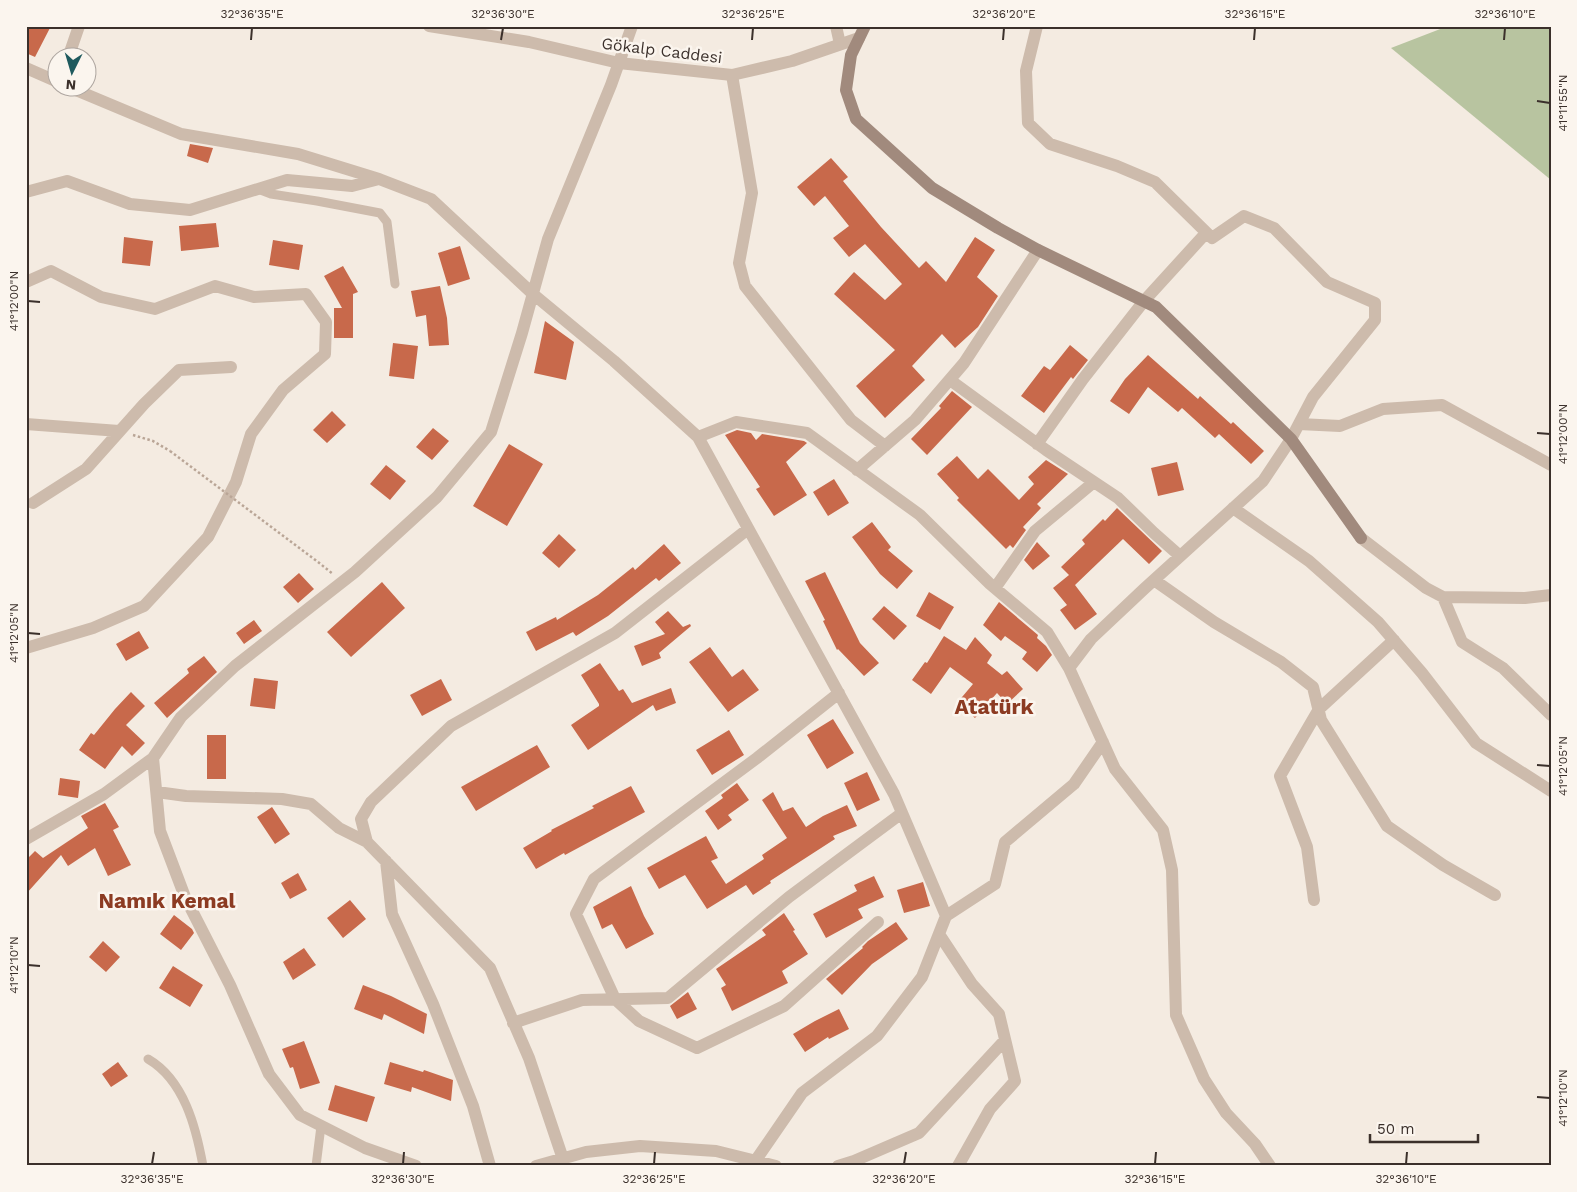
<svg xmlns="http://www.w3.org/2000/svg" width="1577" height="1192" font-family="'Work Sans',sans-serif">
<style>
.green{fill:#b8c4a0}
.building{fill:#c8694b}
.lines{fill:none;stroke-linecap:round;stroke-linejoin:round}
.path{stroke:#b9a596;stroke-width:2.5;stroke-dasharray:2.5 2.5;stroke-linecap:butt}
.service{stroke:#cdbbac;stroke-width:9}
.minor{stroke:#cdbbac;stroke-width:12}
.tertiary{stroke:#cdbbac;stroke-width:12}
.secondary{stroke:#a18a7d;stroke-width:12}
.path-bridge{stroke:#b9a596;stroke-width:2.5;stroke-dasharray:2.5 2.5;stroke-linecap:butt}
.ticks{fill:none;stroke:#3b302b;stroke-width:2}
.labels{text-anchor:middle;stroke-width:5;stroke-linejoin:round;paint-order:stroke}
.street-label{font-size:16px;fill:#3b302b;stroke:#fbf5ee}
.district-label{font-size:21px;font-weight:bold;fill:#8c3b22;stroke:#fbf5ee}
.neatline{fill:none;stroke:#3b302b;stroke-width:2}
.ticks-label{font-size:12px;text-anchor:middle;fill:#3b302b}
</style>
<rect width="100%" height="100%" fill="#f4ebe1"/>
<path class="green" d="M 1448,26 L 1551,26 L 1551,180 L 1391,48 Z"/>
<path class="building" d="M 26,26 L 51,26 L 35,57 L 26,53 Z
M 190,144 L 213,148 L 208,163 L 187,156 Z
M 831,158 L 848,177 L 843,181 L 881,227 L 919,268 L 926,261 L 946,282 L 975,237 L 995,250 L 977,277 L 998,296 L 978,327 L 955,348 L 942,334 L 912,366 L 925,380 L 885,418 L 856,386 L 895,350 L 834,294 L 854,272 L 885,300 L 902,284 L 865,244 L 849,257 L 833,238 L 849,226 L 825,196 L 814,206 L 797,187 Z
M 216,223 L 219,247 L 181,251 L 179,226 Z
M 124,237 L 153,241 L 150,266 L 122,263 Z
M 273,240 L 303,245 L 299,270 L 269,265 Z
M 460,246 L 470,279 L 448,286 L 438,253 Z
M 343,266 L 358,292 L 353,294 L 353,338 L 334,338 L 334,308 L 342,308 L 324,276 Z
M 440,286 L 447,318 L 449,345 L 429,346 L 426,315 L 416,317 L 411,291 Z
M 545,321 L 574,342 L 566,380 L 534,373 Z
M 393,343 L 418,346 L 414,379 L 389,376 Z
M 1070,345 L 1088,360 L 1073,379 L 1071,377 L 1044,413 L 1021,396 L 1044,366 L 1050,370 Z
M 1148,355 L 1198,399 L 1200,396 L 1231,424 L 1233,422 L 1264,451 L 1251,464 L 1219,434 L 1215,438 L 1182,408 L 1178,412 L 1148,387 L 1129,414 L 1110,401 L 1125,379 Z
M 952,391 L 972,407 L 927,455 L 911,439 L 941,408 L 939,406 Z
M 332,411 L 346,425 L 327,443 L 313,430 Z
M 433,428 L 449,441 L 432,460 L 416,447 Z
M 737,430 L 751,433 L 756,440 L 762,434 L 804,441 L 807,443 L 786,462 L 807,495 L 774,516 L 756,489 L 760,487 L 725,435 Z
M 509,444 L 543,464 L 507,526 L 473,506 Z
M 957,456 L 978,479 L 988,469 L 1019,500 L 1034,484 L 1028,477 L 1046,460 L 1068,474 L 1037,504 L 1041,508 L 1023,527 L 1026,530 L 1013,548 L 1010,545 L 1006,549 L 957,500 L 959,498 L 937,474 Z
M 1177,462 L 1184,490 L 1158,496 L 1151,468 Z
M 386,465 L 406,481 L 390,500 L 370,484 Z
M 834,479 L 849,503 L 828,516 L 813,492 Z
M 1117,508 L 1162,551 L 1149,564 L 1123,539 L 1075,585 L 1097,614 L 1075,630 L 1060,610 L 1067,605 L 1053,588 L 1069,575 L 1061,567 L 1085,544 L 1082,540 L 1103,519 L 1105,521 Z
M 872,522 L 891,547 L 888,550 L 913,571 L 897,589 L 880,574 L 852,537 Z
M 559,534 L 576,550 L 559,568 L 542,553 Z
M 1037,542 L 1050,556 L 1033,570 L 1024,560 Z
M 664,544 L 681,563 L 659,581 L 656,578 L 608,616 L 576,636 L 573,632 L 536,651 L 526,632 L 556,617 L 557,620 L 598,595 L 633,567 L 635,570 Z
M 825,572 L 860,643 L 879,663 L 864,676 L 838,649 L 837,650 L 823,621 L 825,620 L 805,581 Z
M 299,573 L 314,589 L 298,603 L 283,587 Z
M 382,582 L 405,608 L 351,657 L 327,632 Z
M 929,592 L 954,607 L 940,630 L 916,616 Z
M 999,602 L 1038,635 L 1037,638 L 1046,646 L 1052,655 L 1037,672 L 1022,659 L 1027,652 L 1005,636 L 1001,641 L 983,625 Z
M 884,606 L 907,626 L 894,640 L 872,619 Z
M 668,611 L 683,627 L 690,624 L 691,626 L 659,653 L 661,658 L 642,666 L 634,646 L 665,634 L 655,622 Z
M 254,620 L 262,631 L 244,644 L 236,633 Z
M 139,631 L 149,648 L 126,661 L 116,644 Z
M 944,636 L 966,650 L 975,637 L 992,655 L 987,663 L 1002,675 L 1007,671 L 1023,689 L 1007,704 L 997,693 L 975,718 L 957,703 L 973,684 L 950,667 L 931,694 L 912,680 L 925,662 L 927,663 Z
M 710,647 L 732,677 L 743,669 L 759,690 L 728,712 L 689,662 Z
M 204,656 L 217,672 L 167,718 L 154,703 L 189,673 L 187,669 Z
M 600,663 L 619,691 L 623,689 L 632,703 L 671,688 L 676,703 L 656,711 L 653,705 L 588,750 L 571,725 L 599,706 L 599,704 L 581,675 Z
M 254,678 L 278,681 L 275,709 L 250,706 Z
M 441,679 L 452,700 L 422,716 L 410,695 Z
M 131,692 L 145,706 L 126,725 L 145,743 L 132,756 L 122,746 L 105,769 L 79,750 L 91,733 L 94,735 L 115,709 Z
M 833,719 L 854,753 L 827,769 L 807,735 Z
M 729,730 L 744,755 L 712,775 L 696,750 Z
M 207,735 L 226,735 L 226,779 L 207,779 Z
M 537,745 L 550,767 L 476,811 L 461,787 Z
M 867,772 L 880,800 L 857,811 L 844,783 Z
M 60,778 L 80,781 L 78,798 L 58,795 Z
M 737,783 L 749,800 L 728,815 L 732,820 L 718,830 L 705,811 L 723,798 L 721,795 Z
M 631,786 L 645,812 L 565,855 L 564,853 L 536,869 L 523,848 L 552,831 L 551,830 L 594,808 L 592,806 Z
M 773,792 L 783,811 L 793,807 L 806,827 L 823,816 L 847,805 L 857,826 L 833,836 L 835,839 L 770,881 L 771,883 L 753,895 L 746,885 L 707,909 L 685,875 L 659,889 L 647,868 L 706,836 L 718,858 L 711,861 L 726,884 L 764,859 L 762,855 L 787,838 L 762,800 Z
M 105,803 L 119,827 L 113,830 L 131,865 L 108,876 L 95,848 L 68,866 L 61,855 L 26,894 L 26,860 L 35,851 L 43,858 L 88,828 L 81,816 Z
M 272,807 L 290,834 L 275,844 L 257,817 Z
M 298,873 L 307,890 L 290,899 L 281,883 Z
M 874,876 L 884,897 L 858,909 L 863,918 L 826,938 L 813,914 L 857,891 L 854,885 Z
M 923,882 L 930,906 L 904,913 L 897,890 Z
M 631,886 L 644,916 L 654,934 L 626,949 L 612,924 L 602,929 L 593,907 Z
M 350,900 L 366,919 L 343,938 L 327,918 Z
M 784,913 L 795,930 L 793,931 L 808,954 L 782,971 L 788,983 L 732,1011 L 721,988 L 726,985 L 716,969 L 766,935 L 762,930 Z
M 174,915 L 192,929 L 194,933 L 181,950 L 160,934 Z
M 896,922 L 908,939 L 872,964 L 842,995 L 826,979 L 863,948 L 862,947 L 868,941 Z
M 103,941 L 120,957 L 106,972 L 89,957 Z
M 304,948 L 316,965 L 293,980 L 283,962 Z
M 173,966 L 203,985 L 190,1007 L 159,988 Z
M 363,985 L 391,996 L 427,1014 L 424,1034 L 384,1014 L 382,1020 L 354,1009 Z
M 688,992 L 697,1009 L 677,1019 L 670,1006 Z
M 839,1009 L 849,1029 L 829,1039 L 828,1037 L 805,1052 L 793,1034 L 815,1021 Z
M 304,1041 L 320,1083 L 300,1089 L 293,1067 L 290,1068 L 282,1049 Z
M 118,1062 L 128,1076 L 111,1087 L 102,1074 Z
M 390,1062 L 423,1072 L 424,1070 L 453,1080 L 451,1101 L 412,1087 L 411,1092 L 384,1084 Z
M 335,1085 L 375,1097 L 367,1122 L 328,1110 Z"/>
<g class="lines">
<path class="path" d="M 133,435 L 153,441 L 170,451
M 318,562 L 333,574"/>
<path class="service" d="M 258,189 L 271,194 L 317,201 L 380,213 L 387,222 L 395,284
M 148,1059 C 184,1080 196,1127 203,1166
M 316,1166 L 321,1126"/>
<path class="minor" d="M 836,26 L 840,44
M 1037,26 L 1026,71 L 1028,123 L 1050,144 L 1117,166 L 1155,182 L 1212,238 L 1244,216 L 1274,228 L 1327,282 L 1375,303 L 1375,320 L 1313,397 L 1291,439 L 1263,481 L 1144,589 L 1091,639 L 1069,668
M 68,58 L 79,26
M 26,68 L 58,82
M 732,75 L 752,193 L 739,263 L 745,286 L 851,420 L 885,446
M 71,88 L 181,134 L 298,154 L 379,179 L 431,199 L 533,294 L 614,361 L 698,437 L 894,794 L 946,916
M 26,192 L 67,181 L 130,204 L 190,210 L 287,180 L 352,186 L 379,179
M 26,282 L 51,271 L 101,297 L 155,309 L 215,286 L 254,297 L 306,294 L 326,322 L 325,354 L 283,390 L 251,434 L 236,482 L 208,537 L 144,606 L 93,628 L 26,648
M 950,380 L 1046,450 L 1118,498 L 1154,533 L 1180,556
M 26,424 L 119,431
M 1299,424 L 1340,426 L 1383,409 L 1442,405 L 1551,465
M 698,437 L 736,422 L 807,433 L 920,515 L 990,584 L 1047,632 L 1069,668 L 1115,769 L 1163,830 L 1172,870 L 1176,1015 L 1204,1079 L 1226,1113 L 1255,1144 L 1270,1166
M 1037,444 L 1083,379 L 1144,301 L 1206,233
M 857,470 L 915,420 L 964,363 L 1038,250
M 33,503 L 86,469 L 144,404 L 179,370 L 231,367
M 1233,508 L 1309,561 L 1378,622 L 1422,673 L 1476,743 L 1551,791
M 1361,538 L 1426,588 L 1443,597 L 1525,598 L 1551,595
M 1154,580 L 1214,622 L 1281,662 L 1313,687 L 1321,720 L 1387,826 L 1443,865 L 1495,895
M 995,588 L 1035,531 L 1094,482
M 1443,597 L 1462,642 L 1503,668 L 1551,715
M 839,693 L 757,758 L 594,879 L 576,914 L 615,999 L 639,1021 L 697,1048 L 784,1006 L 878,922
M 157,792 L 186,796 L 282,799 L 311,804 L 339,828 L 367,842
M 26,839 L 104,794 L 153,758
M 386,861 L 392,914 L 433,1004 L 473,1106 L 490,1166
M 1314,900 L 1307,847 L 1280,776 L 1319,709 L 1394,640
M 939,934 L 972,984 L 999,1014 L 1015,1081 L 990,1109 L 958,1166
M 513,1023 L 582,1000 L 668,998 L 789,897 L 902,813
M 563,1159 L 529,1058 L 490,968 L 367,842 L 361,819 L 371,802 L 451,726 L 615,633 L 748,529
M 756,1160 L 802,1093 L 877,1036 L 922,977 L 946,916 L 995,884 L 1005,842 L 1074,784 L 1103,742
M 416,1166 L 365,1148 L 300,1115 L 269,1074 L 230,985 L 185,897 L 160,831 L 153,758 L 181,717 L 235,666 L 355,572 L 437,497 L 491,432 L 522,333 L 548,239 L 611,85 L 632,26
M 536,1166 L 586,1152 L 640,1146 L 716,1151 L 776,1166
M 838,1166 L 854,1161 L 919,1133 L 1005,1040"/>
<path class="tertiary" d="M 429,26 L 529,42 L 619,63 L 732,75 L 792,61 L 859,38"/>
<path class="secondary" d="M 865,26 L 851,55 L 846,90 L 856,119 L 932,188 L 998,228 L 1038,250 L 1156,307 L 1291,439 L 1361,538"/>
<path class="path-bridge" d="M 170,451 L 318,562"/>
</g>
<path class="ticks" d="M 251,40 L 252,28M 501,40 L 503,28M 752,40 L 753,28M 1003,40 L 1004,28M 1254,40 L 1255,28M 1504,40 L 1505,28M 1537,101 L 1550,103M 28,301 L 40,302M 1537,433 L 1550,434M 28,633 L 40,634M 1537,765 L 1550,766M 28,965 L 40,966M 1537,1097 L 1550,1098M 152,1164 L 154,1152M 403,1164 L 404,1152M 654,1164 L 655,1152M 904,1164 L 906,1152M 1155,1164 L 1156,1152M 1406,1164 L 1407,1152"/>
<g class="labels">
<g class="street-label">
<text transform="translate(662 50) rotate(7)" y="6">Gökalp Caddesi</text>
</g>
<g class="district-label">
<text x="994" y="714">Atatürk</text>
<text x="167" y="908">Namık Kemal</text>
</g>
</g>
<rect width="1577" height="1192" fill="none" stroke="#fbf5ee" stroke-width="55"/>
<g transform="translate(72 72) rotate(185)"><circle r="24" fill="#fbf5ee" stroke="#aea6a0"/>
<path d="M0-4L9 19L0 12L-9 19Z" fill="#1f5a5e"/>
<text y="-8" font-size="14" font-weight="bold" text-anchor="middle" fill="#3b302b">N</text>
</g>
<path d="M1370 1134v8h108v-8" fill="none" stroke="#3b302b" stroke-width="2.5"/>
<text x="1377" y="1134" font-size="15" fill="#3b302b" stroke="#fbf5ee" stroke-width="4" paint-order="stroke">50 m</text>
<rect x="28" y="28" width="1522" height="1136" class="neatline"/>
<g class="ticks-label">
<text x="252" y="18">32°36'35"E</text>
<text x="503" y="18">32°36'30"E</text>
<text x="753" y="18">32°36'25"E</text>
<text x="1004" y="18">32°36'20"E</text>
<text x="1255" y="18">32°36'15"E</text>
<text x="1505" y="18">32°36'10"E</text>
<text transform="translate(1563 103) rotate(-90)" y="4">41°11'55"N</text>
<text transform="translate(14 301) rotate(-90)" y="4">41°12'00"N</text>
<text transform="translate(1563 434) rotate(-90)" y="4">41°12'00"N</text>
<text transform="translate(14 633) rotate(-90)" y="4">41°12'05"N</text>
<text transform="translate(1563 766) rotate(-90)" y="4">41°12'05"N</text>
<text transform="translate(14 965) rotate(-90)" y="4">41°12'10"N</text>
<text transform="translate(1563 1098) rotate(-90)" y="4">41°12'10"N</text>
<text x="152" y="1183">32°36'35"E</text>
<text x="403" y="1183">32°36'30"E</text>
<text x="654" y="1183">32°36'25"E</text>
<text x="904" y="1183">32°36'20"E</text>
<text x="1155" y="1183">32°36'15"E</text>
<text x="1406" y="1183">32°36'10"E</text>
</g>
</svg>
